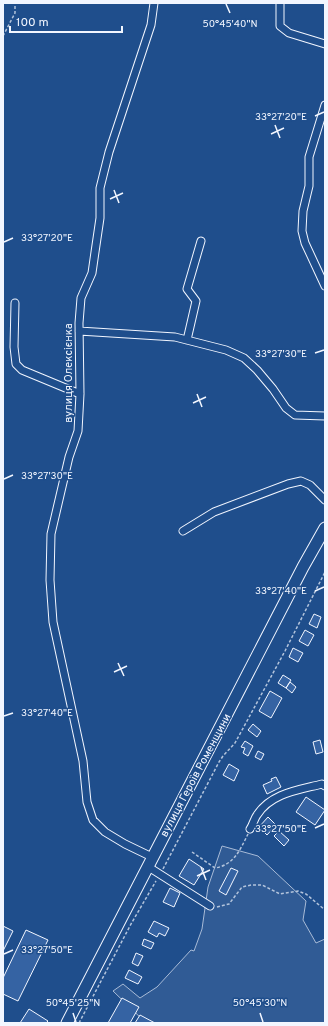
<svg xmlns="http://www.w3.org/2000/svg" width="328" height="1026" font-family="Overpass,sans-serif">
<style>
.built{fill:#305b95;stroke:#a8bbd7}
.building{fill:#3563a3;stroke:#f2f6ff}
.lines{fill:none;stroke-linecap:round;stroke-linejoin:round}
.minor-casing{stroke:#f2f6ff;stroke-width:9}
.primary-casing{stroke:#f2f6ff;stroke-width:13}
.path{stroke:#b3c4dc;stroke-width:1.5;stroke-dasharray:3 2;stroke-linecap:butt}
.minor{stroke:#1f4e8c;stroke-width:7}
.primary{stroke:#1f4e8c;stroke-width:11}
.ticks{fill:none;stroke:#f2f6ff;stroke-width:1.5}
.labels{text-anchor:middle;stroke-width:3;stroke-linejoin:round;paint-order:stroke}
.street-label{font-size:11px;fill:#f2f6ff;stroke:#1f4e8c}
.ticks-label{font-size:10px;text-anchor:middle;fill:#f2f6ff;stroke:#1f4e8c;stroke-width:3;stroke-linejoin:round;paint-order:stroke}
</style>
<rect width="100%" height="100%" fill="#1f4e8c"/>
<path class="built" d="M 222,846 L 258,856 L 306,901 L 303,920 L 316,943 L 325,939 L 325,1023 L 146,1023 L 113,991 L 123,984 L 140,998 L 157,987 L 191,950 L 194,951 L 202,929 L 208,887 Z"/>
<path class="building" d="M 314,614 L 321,617 L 317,628 L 309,624 Z
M 305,630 L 314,635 L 308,646 L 299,641 Z
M 293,648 L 303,653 L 298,662 L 289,657 Z
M 283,675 L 291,680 L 286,688 L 278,683 Z
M 290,682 L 296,687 L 292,693 L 286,688 Z
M 270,691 L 282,698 L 271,718 L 259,711 Z
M 253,724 L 261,731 L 257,737 L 248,730 Z
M 320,740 L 323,752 L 316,754 L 313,742 Z
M 245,741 L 253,746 L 248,756 L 243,753 L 245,748 L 241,747 Z
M 258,751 L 264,754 L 261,760 L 255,757 Z
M 229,764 L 239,770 L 234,781 L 223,775 Z
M 276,777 L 281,787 L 267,794 L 263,785 L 272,781 L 271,779 Z
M 306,797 L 325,810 L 315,825 L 296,812 Z
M 268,817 L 276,825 L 267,835 L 259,827 Z
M 279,831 L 289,840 L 284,846 L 274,836 Z
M 189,859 L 204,869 L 194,885 L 179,876 Z
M 231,868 L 238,871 L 226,895 L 219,891 Z
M 170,888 L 180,893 L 174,907 L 163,902 Z
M 154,921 L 169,928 L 165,936 L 159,933 L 157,937 L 148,932 Z
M 3,926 L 13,931 L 3,951 Z
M 26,930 L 48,940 L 18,1001 L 3,994 L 3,978 Z
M 144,939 L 154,943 L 151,949 L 142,945 Z
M 136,953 L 143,956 L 138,966 L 132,963 Z
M 129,970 L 142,977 L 138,984 L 125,978 Z
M 122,998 L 139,1007 L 130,1023 L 108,1023 Z
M 29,1009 L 48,1021 L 46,1023 L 20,1023 Z
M 140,1015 L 155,1023 L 135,1023 Z"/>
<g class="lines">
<defs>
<path id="minor" d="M 280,3 L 280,26 L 289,33 L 325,44
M 325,105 L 309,157 L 309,186 L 303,211 L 302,231 L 305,243 L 325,286
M 15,303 L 14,347 L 16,364 L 22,370 L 80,394
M 79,331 L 175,337 L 226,350 L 244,358 L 257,370 L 273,389 L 286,408 L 295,415 L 325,416
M 187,340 L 196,301 L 187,289 L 201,241
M 183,531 L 214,512 L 288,484 L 301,481 L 310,485 L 325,500
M 250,829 C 253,825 254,819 257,815 C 271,793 299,790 322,784 L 325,786
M 152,857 L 125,844 L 105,832 L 93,820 L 87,802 L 83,761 L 53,622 L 50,580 L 51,534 L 69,457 L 78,431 L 80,394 L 79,323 L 81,298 L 92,273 L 95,252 L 100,218 L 100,188 L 109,152 L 151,25 L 154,3
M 147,866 L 210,906"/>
<path id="primary" d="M 67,1023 L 303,567 L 325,528"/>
</defs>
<use href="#minor" class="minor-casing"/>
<use href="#primary" class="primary-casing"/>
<path class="path" d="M 3,36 L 15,13 L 15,3
M 192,852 L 215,868 C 234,865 240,850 248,834
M 163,869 L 219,762 L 223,756 L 235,743 L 285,651 L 325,572
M 217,907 L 229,904 L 242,887 L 251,885 L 262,885 L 280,894 L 298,891 L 306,894 L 325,910
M 79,1023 L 131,924 L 156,881"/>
<use href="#minor" class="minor"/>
<use href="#primary" class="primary"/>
</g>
<path class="ticks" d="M 226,4 L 230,13M 315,116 L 324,112M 275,125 L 280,138M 271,134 L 284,128M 114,190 L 119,203M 110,199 L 123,193M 4,242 L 13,238M 315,353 L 324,350M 197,394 L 202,407M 193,403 L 206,397M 4,479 L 13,475M 315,591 L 324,587M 118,663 L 124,676M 114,672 L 127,666M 4,716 L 13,713M 315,828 L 324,824M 201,867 L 206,880M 197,876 L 210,870M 4,954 L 13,950M 73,1013 L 76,1022M 260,1013 L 263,1022"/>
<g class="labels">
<g class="street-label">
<text transform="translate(68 373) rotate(-90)" y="4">вулиця Олексієнка</text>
<text transform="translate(195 775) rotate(-62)" y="4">вулиця Героїв Роменщини</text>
</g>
</g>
<g class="ticks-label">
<text x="230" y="27">50°45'40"N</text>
<text x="281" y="120">33°27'20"E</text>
<text x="47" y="241">33°27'20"E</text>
<text x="281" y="357">33°27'30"E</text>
<text x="47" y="479">33°27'30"E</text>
<text x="281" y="594">33°27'40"E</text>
<text x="47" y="716">33°27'40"E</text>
<text x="281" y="832">33°27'50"E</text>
<text x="47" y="953">33°27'50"E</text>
<text x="73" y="1006">50°45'25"N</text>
<text x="260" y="1006">50°45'30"N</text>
</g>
<rect width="328" height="1026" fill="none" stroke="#f2f6ff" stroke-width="8"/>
<path d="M10 26v6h112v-6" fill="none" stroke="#f2f6ff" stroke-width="2"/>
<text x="16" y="26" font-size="12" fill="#f2f6ff" stroke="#1f4e8c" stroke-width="3" paint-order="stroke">100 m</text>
</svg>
